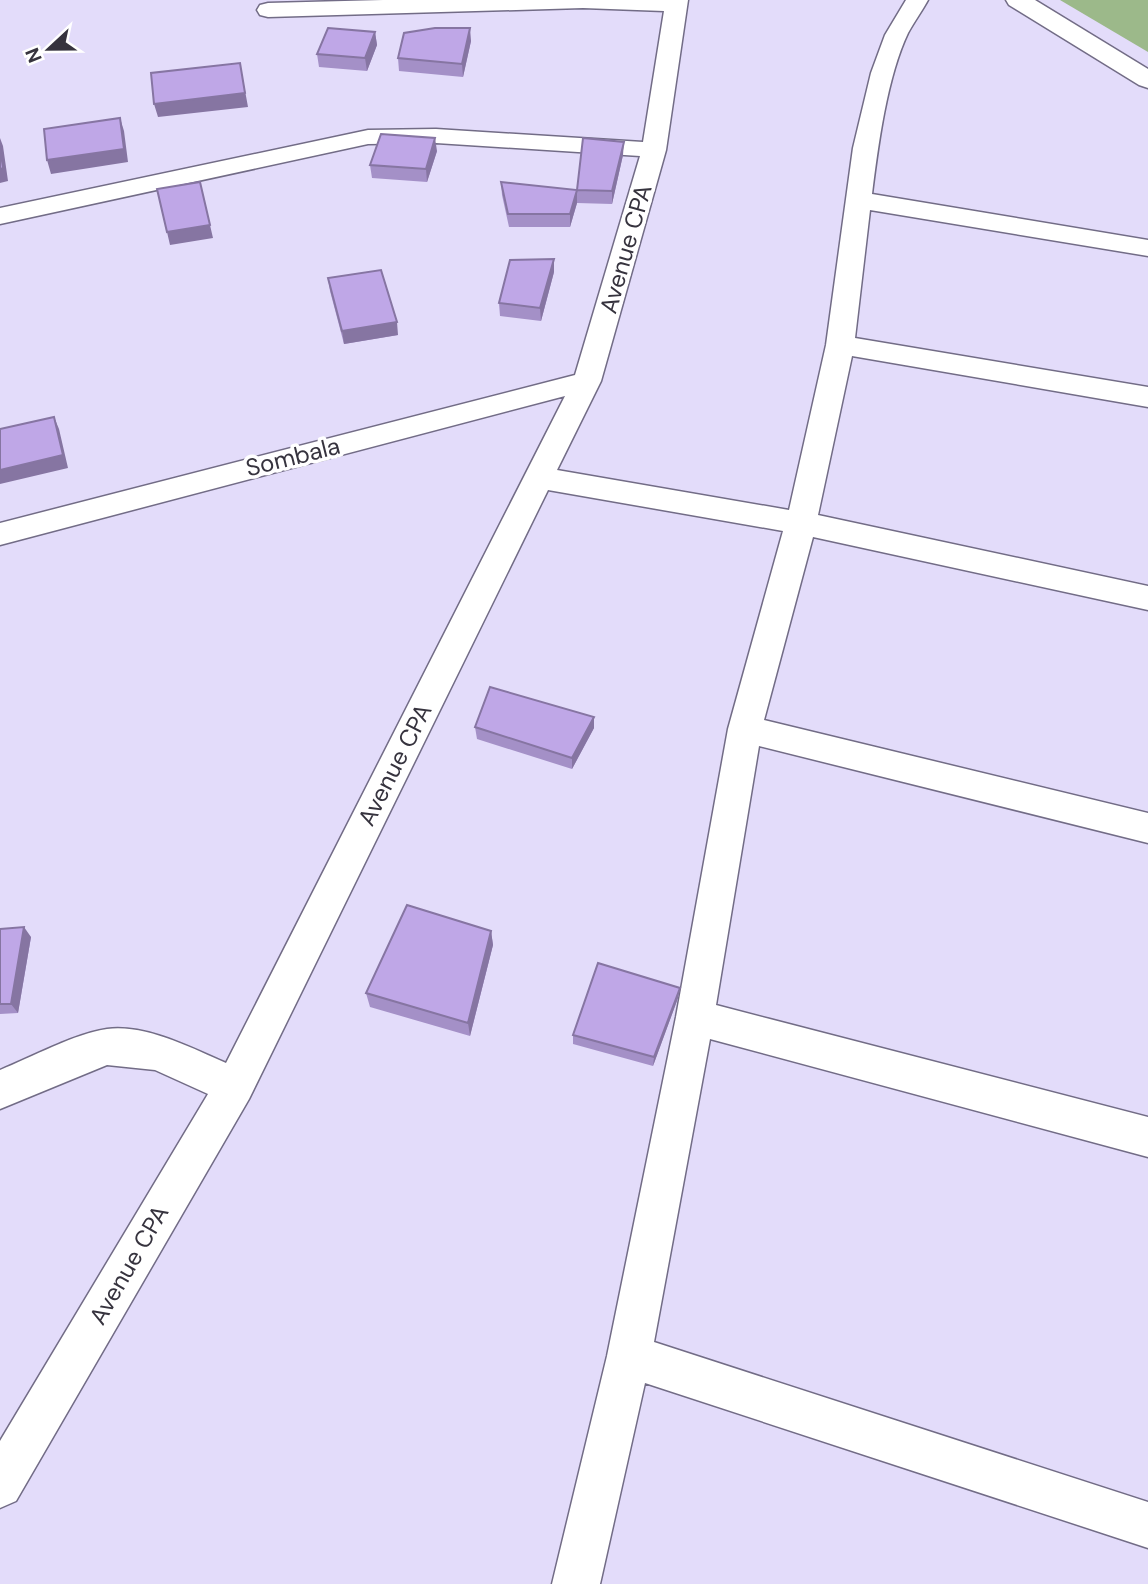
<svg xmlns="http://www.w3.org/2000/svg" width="1148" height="1584" font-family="'DM Sans',sans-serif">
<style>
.green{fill:#9cb98a}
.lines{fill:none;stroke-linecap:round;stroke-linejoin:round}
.minor-casing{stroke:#726c86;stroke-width:3}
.tertiary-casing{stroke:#726c86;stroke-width:3}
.minor{fill:#fff;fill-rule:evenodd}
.tertiary{fill:#fff;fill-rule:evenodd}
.wall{fill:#a490c7}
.shaded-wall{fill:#8675a2}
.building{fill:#bfa7e7;stroke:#8675a2;stroke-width:2}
.labels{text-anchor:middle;stroke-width:7;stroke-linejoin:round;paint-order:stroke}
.street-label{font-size:24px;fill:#36333e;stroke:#fff}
</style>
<rect width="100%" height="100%" fill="#e3dcfa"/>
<path class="green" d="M 1060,0 L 1148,0 L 1148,52 Z"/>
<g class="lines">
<defs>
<path id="minor" d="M 383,0 L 688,0 L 666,150 L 601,381 L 557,470 L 789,510 L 826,345 L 853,148 L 871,73 L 885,35 L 906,0 L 928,0 C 922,11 914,22 908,33 C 887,77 878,146 872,194 L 1148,240 L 1148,256 L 870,210 L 855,338 L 1148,387 L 1148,407 L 852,356 L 818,515 L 1148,586 L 1148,610 L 813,537 L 764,720 L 1148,813 L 1148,843 L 759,746 L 716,1005 L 1148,1117 L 1148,1157 L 710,1039 L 654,1342 L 1148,1502 L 1148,1548 L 645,1383 L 600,1584 L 552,1584 L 607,1356 L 676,1017 L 728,729 L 783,531 L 548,490 L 249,1099 L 16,1501 L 0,1508 L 0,1441 L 208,1094 L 155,1070 L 107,1065 L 0,1109 L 0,1070 C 30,1058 76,1033 107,1029 C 146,1024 191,1048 226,1063 L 565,396 L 0,545 L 0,523 L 575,375 L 640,156 L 436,143 L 368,144 L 0,224 L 0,208 L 368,130 L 436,129 L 643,142 L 664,11 L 583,8 L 268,17 L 260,15 L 257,10 L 260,5 L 268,3 Z"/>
<path id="tertiary" d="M 1006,0 L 1035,0 L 1148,69 L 1148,88 L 1139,85 L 1009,5 Z"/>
</defs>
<use href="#minor" class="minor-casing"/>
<use href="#tertiary" class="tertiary-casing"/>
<use href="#minor" class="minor"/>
<use href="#tertiary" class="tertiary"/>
</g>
<path class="wall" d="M 375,32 L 377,45 L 367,71 L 319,67 L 317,54 Z
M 471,41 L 463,77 L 399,71 L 398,58 Z
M 437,151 L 427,182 L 372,178 L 370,165 Z
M 623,155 L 612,204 L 577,203 L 570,227 L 509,227 L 502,195 L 501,182 L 577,190 Z
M 554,272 L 541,321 L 500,316 L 499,303 Z
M 328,278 L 398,335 L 344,344 L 330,291 Z
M 594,717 L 594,728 L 572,769 L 477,739 L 475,727 Z
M 0,929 L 31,937 L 18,1013 L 0,1014 Z
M 491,931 L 493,945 L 470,1036 L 370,1007 L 366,993 Z
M 680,988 L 678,998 L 653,1066 L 573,1044 L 573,1035 Z"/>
<path class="shaded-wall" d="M 470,28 L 471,41 L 463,77 L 462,64 Z
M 375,32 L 377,45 L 367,71 L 365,58 Z
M 240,63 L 248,107 L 158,117 L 154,104 Z
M 120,118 L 124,131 L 128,162 L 51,174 L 47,160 Z
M 0,138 L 3,146 L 8,181 L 0,183 Z
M 435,138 L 437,151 L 427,182 L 426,169 Z
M 624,142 L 623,155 L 612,204 L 612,191 Z
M 200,182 L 213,238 L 170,245 L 167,232 Z
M 577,190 L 577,203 L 570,227 L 570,214 Z
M 554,259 L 554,272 L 541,321 L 540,308 Z
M 397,322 L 398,335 L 344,344 L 342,331 Z
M 54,417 L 59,429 L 68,468 L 0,484 L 0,470 Z
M 594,717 L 594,728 L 572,769 L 572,758 Z
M 24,927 L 31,937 L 18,1013 L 11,1004 Z
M 491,931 L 493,945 L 470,1036 L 468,1023 Z
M 680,988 L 678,998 L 653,1066 L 654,1057 Z"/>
<path class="building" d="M 328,28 L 375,32 L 365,58 L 317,54 Z
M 435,28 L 470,28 L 462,64 L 398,58 L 404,33 Z
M 240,63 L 245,93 L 154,104 L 151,73 Z
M 120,118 L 124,149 L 47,160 L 44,129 Z
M 381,134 L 435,138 L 426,169 L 370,165 Z
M 583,138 L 624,142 L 612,191 L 577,190 Z
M 0,147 L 3,168 L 0,169 Z
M 200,182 L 210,225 L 167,232 L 157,189 Z
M 501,182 L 577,190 L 570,214 L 508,214 Z
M 554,259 L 540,308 L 499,303 L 510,260 Z
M 381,270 L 397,322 L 342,331 L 328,278 Z
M 54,417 L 63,455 L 0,470 L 0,429 Z
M 490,687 L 594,717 L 572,758 L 475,727 Z
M 407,905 L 491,931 L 468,1023 L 366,993 Z
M 24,927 L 11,1004 L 0,1004 L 0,929 Z
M 598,963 L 680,988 L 654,1057 L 573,1035 Z"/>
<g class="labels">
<g class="street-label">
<text transform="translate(626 249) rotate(-74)" y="8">Avenue CPA</text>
<text transform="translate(293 457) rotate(-14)" y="8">Sombala</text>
<text transform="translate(395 765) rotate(-63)" y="8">Avenue CPA</text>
<text transform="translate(129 1265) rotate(-60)" y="8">Avenue CPA</text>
</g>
</g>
<g transform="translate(49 49) rotate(248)" stroke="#ffffff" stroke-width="5" paint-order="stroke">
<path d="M0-5L12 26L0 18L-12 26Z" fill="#36333e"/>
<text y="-10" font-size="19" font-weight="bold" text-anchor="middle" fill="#36333e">N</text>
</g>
</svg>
